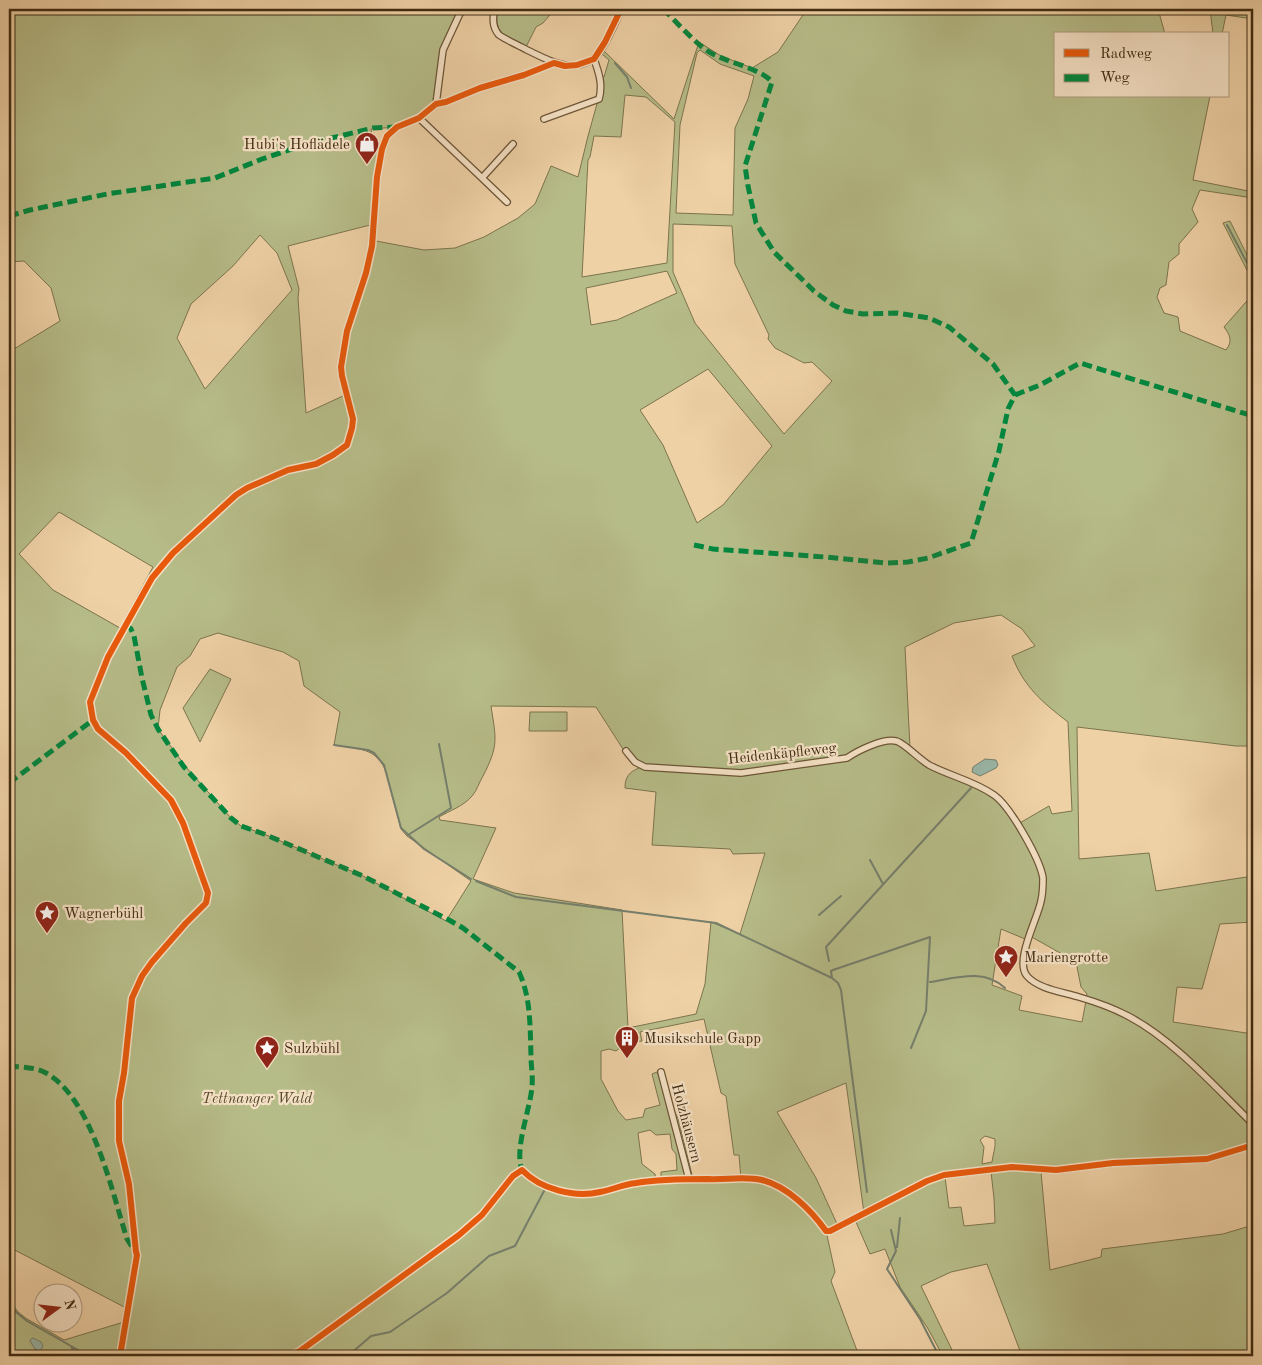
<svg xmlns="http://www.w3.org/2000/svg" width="1262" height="1365" font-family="'Old Standard TT',serif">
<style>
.green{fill:#b6bc88;stroke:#7c744d;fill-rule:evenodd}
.water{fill:#9ab7a8;stroke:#767f6c}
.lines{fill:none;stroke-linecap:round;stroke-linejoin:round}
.stream{stroke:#767f6c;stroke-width:2}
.minor-casing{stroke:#6c5537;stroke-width:8}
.minor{stroke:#f5e1c5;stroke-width:5.5}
.quiet{stroke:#00873e;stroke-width:5;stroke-dasharray:10 5;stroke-linecap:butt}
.cycleway-casing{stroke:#f5e1c5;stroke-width:9}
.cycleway{stroke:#e8590c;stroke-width:6}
.labels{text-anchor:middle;stroke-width:4.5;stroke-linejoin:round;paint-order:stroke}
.poi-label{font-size:15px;fill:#412c12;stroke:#f5e1c5;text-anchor:start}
.street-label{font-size:15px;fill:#412c12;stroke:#f5e1c5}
.park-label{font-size:15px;font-style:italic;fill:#58492a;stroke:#f5e1c5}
</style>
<rect width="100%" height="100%" fill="#efd1a6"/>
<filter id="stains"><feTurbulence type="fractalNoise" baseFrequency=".004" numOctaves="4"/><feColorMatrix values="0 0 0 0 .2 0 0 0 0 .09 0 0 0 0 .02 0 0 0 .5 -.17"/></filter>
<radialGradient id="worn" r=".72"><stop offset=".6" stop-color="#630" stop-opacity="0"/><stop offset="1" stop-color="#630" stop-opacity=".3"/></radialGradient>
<path class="green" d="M 9,9 L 461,9 L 441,49 L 435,104 L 418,118 L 397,127 L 371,129 L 374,150 L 382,149 L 377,177 L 374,224 L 288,246 L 299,289 L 298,298 L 306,413 L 343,396 C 337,350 352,316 365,274 C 369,263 369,251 376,241 L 424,250 L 455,248 L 484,237 L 518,218 L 535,204 L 551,166 L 578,177 L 588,136 L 602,86 L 600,75 L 604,77 L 609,60 L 602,54 L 604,51 L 674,119 L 699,42 L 721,56 L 752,68 L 778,52 L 807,9 L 1158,9 L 1165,34 L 1056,34 L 1056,96 L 1210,96 L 1193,180 L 1253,192 L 1253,198 L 1200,190 L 1192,209 L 1198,222 L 1179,244 L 1179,254 L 1169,262 L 1166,285 L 1160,288 L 1157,297 L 1164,313 L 1178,317 L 1180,331 L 1226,350 C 1233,341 1230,335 1224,327 L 1253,294 L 1253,746 L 1236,746 L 1077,727 L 1079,859 L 1149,853 L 1156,891 L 1253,876 L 1253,922 L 1220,924 L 1202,989 L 1177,987 L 1173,1022 L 1253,1034 L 1253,1121 L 1171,1041 L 1136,1017 L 1086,997 L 1087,994 L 1081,987 L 1076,962 L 1030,936 L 1025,939 L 1001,929 L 992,985 L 1022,996 L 1019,1010 L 1082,1022 L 1086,1001 L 1127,1017 L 1169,1046 L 1253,1126 L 1253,1144 L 1212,1157 L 1053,1169 L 1027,1166 L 945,1177 L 949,1208 L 961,1207 L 964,1226 L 995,1223 L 994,1198 L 991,1172 L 1018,1169 L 1041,1172 L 1050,1270 L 1101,1257 L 1102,1249 L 1223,1234 L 1253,1225 L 1253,1356 L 1022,1356 L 987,1264 L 951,1272 L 921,1286 L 955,1356 L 943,1356 L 927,1327 L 900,1287 L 885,1249 L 870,1254 L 856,1222 L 891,1203 L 892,1198 L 864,1213 L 846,1083 L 777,1112 L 816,1178 L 838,1226 L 826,1231 L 835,1272 L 831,1281 L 859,1356 L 9,1356 L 9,1299 L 18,1312 L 27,1319 L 64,1340 L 124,1322 L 128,1309 L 9,1247 L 9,352 L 60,321 L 51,288 L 24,261 L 9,262 ZM 700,50 L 720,64 L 754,76 L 748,99 L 735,128 L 733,215 L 676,213 L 680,125 L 697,53 ZM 625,95 L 646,97 L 675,122 L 667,263 L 582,277 L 588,160 L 590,157 L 594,136 L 621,137 ZM 673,224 L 732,226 L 735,264 L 769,335 L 768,339 L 775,348 L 804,363 L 812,362 L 832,381 L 784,434 L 695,323 L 673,272 ZM 260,235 L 277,253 L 292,290 L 205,389 L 177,338 L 191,304 L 233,266 ZM 667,271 L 677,293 L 617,320 L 591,325 L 586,288 ZM 708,369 L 772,446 L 723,505 L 697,523 L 663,445 L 640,410 ZM 59,512 L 153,567 L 120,628 L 53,590 L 19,554 ZM 1001,615 L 1022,629 L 1035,646 L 1012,656 C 1024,687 1042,702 1068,722 L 1072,811 L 1052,814 L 1049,806 L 1018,824 L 997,796 L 908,752 L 910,748 L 905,647 L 954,623 ZM 218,633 L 283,652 L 299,661 L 304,686 L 340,712 L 334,745 C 357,749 377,747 386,772 L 401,829 L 407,836 L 471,881 L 446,921 L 363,876 L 264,834 L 241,826 L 231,818 L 186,767 L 158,729 L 160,710 L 177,667 L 190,656 L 200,639 ZM 491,706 L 596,707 L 630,760 L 639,768 C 629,772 625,777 625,788 L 656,792 L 652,845 L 730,849 L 733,854 L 765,853 L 740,934 L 711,922 L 705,984 L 696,1014 L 628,1028 L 622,910 L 514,893 L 473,879 L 496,828 L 440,820 L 439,817 C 449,811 464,806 472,796 C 477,791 479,782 483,776 C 499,745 496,739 491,706 ZM 704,1019 L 721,1093 L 726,1096 L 734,1155 L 739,1155 L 741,1179 L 693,1179 L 678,1118 L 671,1105 L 657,1072 L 652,1074 L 660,1105 L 645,1109 L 643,1117 L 626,1120 L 618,1111 L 601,1079 L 601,1051 L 609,1049 L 616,1051 L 626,1043 L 642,1041 L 640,1032 ZM 650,1130 L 656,1135 L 670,1134 L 672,1149 L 676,1154 L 677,1170 L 661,1172 L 661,1180 L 656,1181 L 655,1174 L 642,1164 L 638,1133 ZM 985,1136 L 995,1139 C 996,1148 993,1153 992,1162 L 982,1164 L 984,1147 L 980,1140 Z
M 497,9 L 555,9 L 543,23 L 536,27 L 526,47 C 503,36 495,37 497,9 Z
M 1210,9 L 1253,9 L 1253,19 L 1226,15 L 1222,34 L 1213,34 Z
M 1230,221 L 1253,267 L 1253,282 L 1223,223 Z
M 210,669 L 231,679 L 200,742 L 183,708 Z
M 530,712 L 567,712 L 567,731 L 529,731 Z"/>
<path class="water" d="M 985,759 L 996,760 L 998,765 L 996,768 L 980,776 L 972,772 L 973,767 Z
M 33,1338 L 41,1342 L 43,1346 L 40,1351 L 35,1349 L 30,1341 L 31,1339 Z"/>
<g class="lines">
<path class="stream" d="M 615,63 L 627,77 L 631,88
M 1227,225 L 1253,274
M 334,745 L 368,750 L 374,753 L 384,765 L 401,828 L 424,849 L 471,879
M 408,835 L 451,808 L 439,744
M 870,860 L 883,884
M 476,881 L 516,897 L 716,923 L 832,978 L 838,983 L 841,990 L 867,1192
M 819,915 L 841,896
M 829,961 L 826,947 L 971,788
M 832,978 L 831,971 L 833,970 L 930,937 L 926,1011 L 911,1048
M 930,982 C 956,978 984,968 1005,988
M 891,1230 L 896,1251 L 887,1269 L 920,1319 L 939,1356
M 897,1247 L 900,1218
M 9,1303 L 16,1312 L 27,1321 L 71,1346 L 76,1356
M 71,1346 L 89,1356
M 348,1356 L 371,1336 L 390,1332 L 447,1293 L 489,1256 L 515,1246 L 544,1191"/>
<defs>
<path id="minor" d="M 494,9 C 493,19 492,27 499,35 C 508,41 518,45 527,50 C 548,60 570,74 593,59 C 602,53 617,20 621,9
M 436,104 L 443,50 L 462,9
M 544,119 L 599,99 C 603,85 599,73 594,59
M 513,144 L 482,178 L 419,118 L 436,104 L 446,102 L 480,88 L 524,75 L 554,63
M 482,178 L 507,202
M 626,751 L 635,762 L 645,767 L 741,773 L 847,758 C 857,751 883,738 896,741 C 903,742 919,759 929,765 C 950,776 974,781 994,795 C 1010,806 1040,859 1043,878 C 1043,886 1043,893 1041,901 C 1038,918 1014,961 1027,976 C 1038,989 1063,992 1079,997 C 1096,1002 1113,1008 1128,1016 C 1174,1040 1216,1088 1253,1124
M 661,1072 L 689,1179
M 289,1356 L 300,1351 L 459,1235 L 482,1215 L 513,1176 L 522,1170 C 540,1189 574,1198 600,1192 C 612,1190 624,1184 636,1183 C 660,1179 684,1179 708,1179 C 725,1180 745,1176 762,1180 C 788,1187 811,1210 826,1231 L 830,1231 L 927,1181 L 944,1175 L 1012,1167 L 1056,1170 L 1113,1163 L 1207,1159 L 1253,1145"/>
</defs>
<use href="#minor" class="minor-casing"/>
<use href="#minor" class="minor"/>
<path class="quiet" d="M 663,9 C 677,22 690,38 706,50 C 723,62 761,68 772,82 L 745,166 L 748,186 L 756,223 L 774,252 L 814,291 L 833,305 L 846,311 L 863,314 L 897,313 L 916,316 L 929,318 L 949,327 L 993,364 L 1015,395
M 9,216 L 30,210 L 107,194 L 215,178 L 262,159 L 307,144 L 373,128 L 397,127
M 1015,395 L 1040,385 L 1080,363 L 1253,416
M 694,545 L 713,549 L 825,557 L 886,563 L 908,562 L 928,558 L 971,543 L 999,451 L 1008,409 L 1015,395
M 126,624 L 131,629 L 134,636 L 142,678 L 151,715 L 158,729 L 184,767 L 231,818 L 241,826 L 264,834 L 363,876 L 449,920 L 463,928 L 519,972 C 531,998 530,1027 531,1056 C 531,1066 533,1076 532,1087 C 530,1110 514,1149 522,1170
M 9,783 L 93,720
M 9,1066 C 21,1067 35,1067 46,1073 C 92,1098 112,1192 127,1239 L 134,1250"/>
<defs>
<path id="cycleway" d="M 120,1356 L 137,1255 L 136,1252 L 129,1184 L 119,1141 L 119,1101 L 124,1073 L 132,998 L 142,976 L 152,962 L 186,923 L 206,903 L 208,893 L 183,823 L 171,800 L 126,753 L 98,729 L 93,720 L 90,702 L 108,657 L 152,578 L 173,553 L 236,495 L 247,488 L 288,470 L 316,464 L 333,455 L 347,445 L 352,428 L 353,419 L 342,376 L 341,367 L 347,331 L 366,273 L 372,246 L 377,177 L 382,149 L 387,136 L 397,127 L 419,118 L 436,104 L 446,102 L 480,88 L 524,75 L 554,63 L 565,66 L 577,65 L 594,59 L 605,42 L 621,9
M 289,1356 L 300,1351 L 459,1235 L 482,1215 L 513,1176 L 522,1170 C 540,1189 574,1198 600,1192 C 612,1190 624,1184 636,1183 C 660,1179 684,1179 708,1179 C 725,1180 745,1176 762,1180 C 788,1187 811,1210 826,1231 L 830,1231 L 927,1181 L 944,1175 L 1012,1167 L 1056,1170 L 1113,1163 L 1207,1159 L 1253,1145"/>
</defs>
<use href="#cycleway" class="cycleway-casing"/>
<use href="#cycleway" class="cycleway"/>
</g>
<defs>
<symbol id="shop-pin" viewBox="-11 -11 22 30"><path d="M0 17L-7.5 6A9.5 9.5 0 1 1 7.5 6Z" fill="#8f2418" stroke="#f5e1c5"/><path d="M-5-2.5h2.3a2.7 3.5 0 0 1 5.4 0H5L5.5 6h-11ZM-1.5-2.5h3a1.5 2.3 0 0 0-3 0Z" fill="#fff"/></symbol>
<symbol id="sight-pin" viewBox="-11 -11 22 30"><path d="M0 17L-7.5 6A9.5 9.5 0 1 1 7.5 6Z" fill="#8f2418" stroke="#f5e1c5"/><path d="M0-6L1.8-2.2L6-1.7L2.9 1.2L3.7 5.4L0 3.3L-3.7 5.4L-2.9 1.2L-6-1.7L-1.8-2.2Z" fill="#fff"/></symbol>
<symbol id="building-pin" viewBox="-11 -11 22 30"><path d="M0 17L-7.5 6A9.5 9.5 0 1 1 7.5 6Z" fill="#8f2418" stroke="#f5e1c5"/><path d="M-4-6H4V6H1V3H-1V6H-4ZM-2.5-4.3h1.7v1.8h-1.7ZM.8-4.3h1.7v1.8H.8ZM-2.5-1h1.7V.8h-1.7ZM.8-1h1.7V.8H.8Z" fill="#fff"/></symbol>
</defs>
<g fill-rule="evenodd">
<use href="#shop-pin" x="353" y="130" width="28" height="38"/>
<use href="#sight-pin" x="33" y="899" width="28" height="38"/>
<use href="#sight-pin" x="992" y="943" width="28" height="38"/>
<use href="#building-pin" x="613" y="1024" width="28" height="38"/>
<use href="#sight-pin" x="253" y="1034" width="28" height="38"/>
</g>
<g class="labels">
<g class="poi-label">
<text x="350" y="149" text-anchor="end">Hubi's Hoflädele</text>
<text x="64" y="918">Wagnerbühl</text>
<text x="1024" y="962">Mariengrotte</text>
<text x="644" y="1043">Musikschule Gapp</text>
<text x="284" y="1053">Sulzbühl</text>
</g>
<g class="street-label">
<text transform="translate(782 753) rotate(-6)" y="5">Heidenkäpfleweg</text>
<text transform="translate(687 1123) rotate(75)" y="5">Holzhäusern</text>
</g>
<g class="park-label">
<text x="257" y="1103">Tettnanger Wald</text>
</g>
</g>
<rect width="1262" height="1365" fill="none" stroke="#efd1a6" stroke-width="30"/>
<rect x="10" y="10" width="1242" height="1345" fill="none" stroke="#412c12" stroke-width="2.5"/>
<rect x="15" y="15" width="1232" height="1335" fill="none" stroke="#412c12"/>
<rect x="1054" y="32" width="175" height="65" fill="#f5e1c5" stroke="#ad997d"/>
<rect x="1064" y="49" width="25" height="8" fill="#e8590c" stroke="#ad997d"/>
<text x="1100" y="58" font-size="15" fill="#412c12">Radweg</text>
<rect x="1064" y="74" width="25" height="8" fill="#00873e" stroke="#ad997d"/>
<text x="1100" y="82" font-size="15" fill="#412c12">Weg</text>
<g transform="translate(58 1308) rotate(75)"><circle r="24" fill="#f5e1c5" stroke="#ad997d"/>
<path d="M0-4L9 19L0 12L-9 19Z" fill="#8f2418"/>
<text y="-8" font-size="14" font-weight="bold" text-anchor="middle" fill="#412c12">N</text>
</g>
<rect width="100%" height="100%" filter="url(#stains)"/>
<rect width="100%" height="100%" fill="url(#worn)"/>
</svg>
